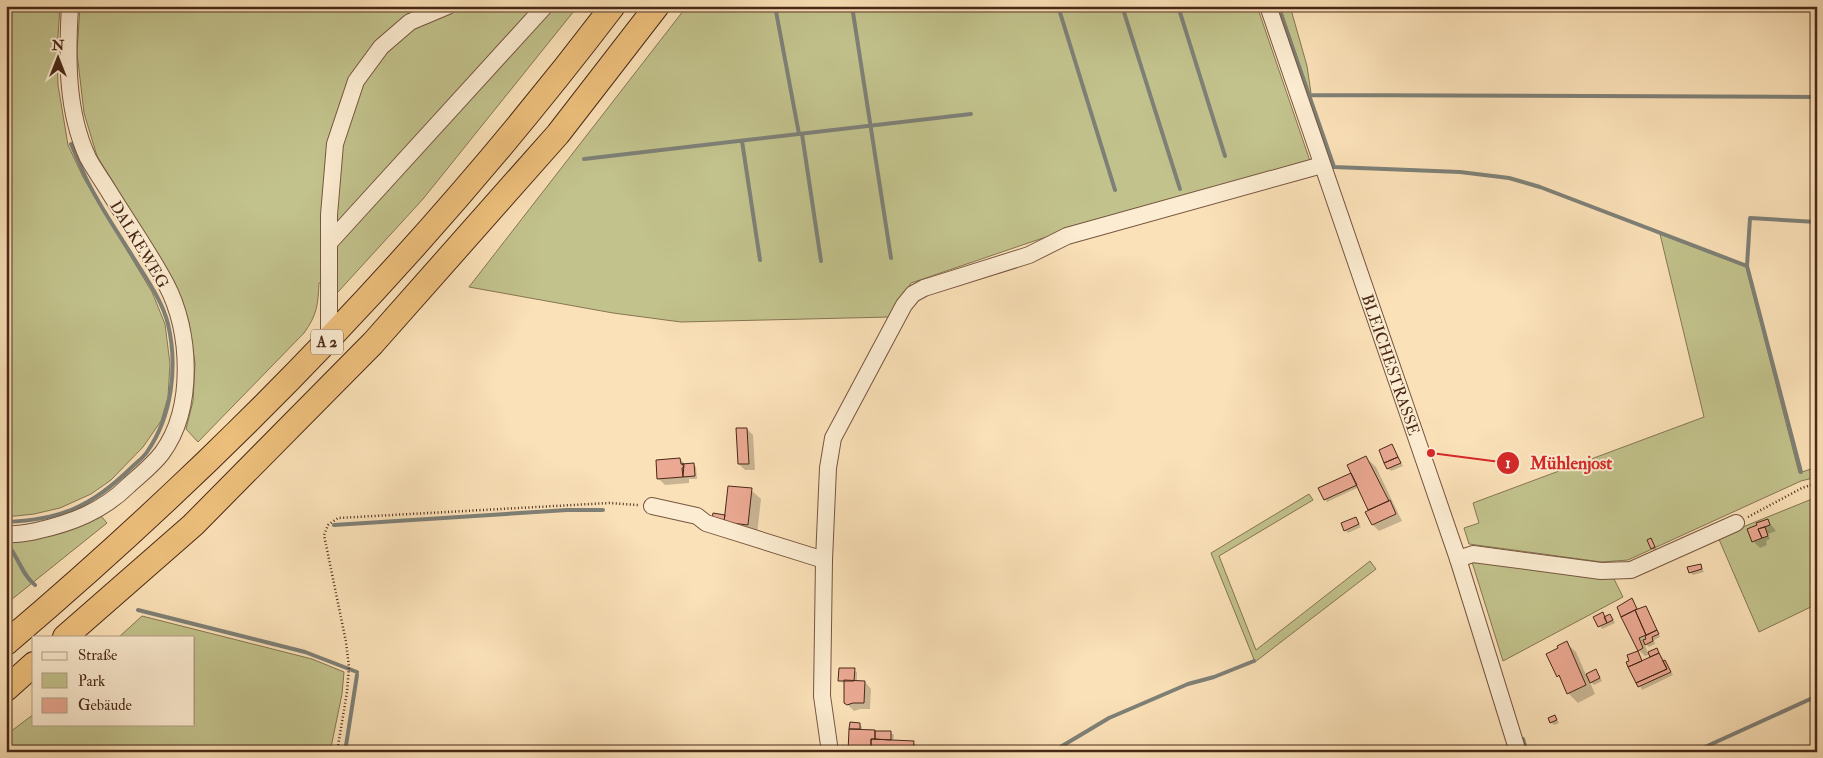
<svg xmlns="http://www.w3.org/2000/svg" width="1823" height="758" font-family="'IM FELL Double Pica',serif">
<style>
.green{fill:#c2c28c;stroke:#867552}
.shadow{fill:#0003}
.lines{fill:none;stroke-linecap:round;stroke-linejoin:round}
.stream{stroke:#7e8077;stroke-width:4}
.building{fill:#eba993;stroke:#492817}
.minor-casing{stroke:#76563f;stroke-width:18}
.highway-casing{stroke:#492817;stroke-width:26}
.path{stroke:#492817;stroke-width:2.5;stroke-dasharray:1 2.5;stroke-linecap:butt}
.minor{stroke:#fcecd1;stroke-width:16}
.highway{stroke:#eec07c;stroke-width:24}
.labels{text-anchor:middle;stroke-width:4;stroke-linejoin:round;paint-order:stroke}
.shield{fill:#fcecd1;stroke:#7f634f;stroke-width:1}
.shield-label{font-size:15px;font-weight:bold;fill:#492817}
.street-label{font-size:16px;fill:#492817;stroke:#fcecd1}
.leader{fill:none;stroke:#d62828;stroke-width:2}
.callout-dot{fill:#d62828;stroke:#fcecd1;stroke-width:2}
.mark-label{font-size:15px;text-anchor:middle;font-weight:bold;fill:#fff}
.callout-label{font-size:18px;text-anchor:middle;font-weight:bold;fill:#d62828;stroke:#fcecd1;stroke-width:4;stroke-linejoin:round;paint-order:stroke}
</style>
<rect width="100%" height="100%" fill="#fbe1b8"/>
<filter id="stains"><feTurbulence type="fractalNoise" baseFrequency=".004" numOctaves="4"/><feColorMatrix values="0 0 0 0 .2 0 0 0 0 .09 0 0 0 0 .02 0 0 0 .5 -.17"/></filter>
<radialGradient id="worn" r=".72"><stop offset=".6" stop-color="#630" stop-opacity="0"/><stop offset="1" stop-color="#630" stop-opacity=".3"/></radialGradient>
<path class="green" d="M 6,6 L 60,6 L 57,52 L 58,85 L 68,145 L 83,177 L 152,292 L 165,324 L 170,364 L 168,397 L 161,421 L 143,447 L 111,480 L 91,494 L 60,508 L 34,514 L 6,517 Z
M 80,6 L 578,6 L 423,199 L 337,293 L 337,281 L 319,283 C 318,305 317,315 304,333 L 198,442 L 186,429 L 193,401 L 195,363 L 189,323 L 175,284 L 97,156 L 84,113 L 77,53 Z
M 687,6 L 1257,6 L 1310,161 L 1040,239 L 911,283 L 890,317 L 681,322 L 613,313 L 469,287 Z
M 1280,6 L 1290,6 L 1307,66 L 1311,93 L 1309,93 Z
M 1660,234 L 1746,267 L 1799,473 L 1817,467 L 1817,477 L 1801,481 L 1628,560 L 1602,562 L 1469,544 L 1464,528 L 1479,523 L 1473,503 L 1704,417 Z
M 1309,494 L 1313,500 L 1219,556 L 1256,650 L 1370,561 L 1376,569 L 1255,662 L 1211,553 Z
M 1817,497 L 1817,604 L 1759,632 L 1718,537 Z
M 101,516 L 107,523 L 6,604 L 6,541 L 13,542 L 62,533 Z
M 1472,562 L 1613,577 L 1623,597 L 1503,661 Z
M 142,616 L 312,659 L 344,672 L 342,694 L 330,752 L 6,752 L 6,735 L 34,714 L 34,724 L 194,724 L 194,637 L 119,637 Z"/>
<path class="shadow" d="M 747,429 L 753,435 L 755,470 L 745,470 L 739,464 Z
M 1392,445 L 1403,466 L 1391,471 L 1388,468 Z
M 1366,458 L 1376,467 L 1402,521 L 1379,531 L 1373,525 L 1370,511 L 1359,487 L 1327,502 L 1325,499 L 1353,474 Z
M 680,459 L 686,465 L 693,464 L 696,467 L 697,479 L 689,479 L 689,483 L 665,485 L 658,478 Z
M 751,490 L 761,499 L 757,534 L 716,522 L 726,518 Z
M 1356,518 L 1361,527 L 1348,533 L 1345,530 Z
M 1768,521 L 1776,531 L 1768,534 L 1770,539 L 1766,541 L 1767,545 L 1760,548 L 1754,542 L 1749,530 Z
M 1651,539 L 1657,550 L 1655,551 L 1652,548 Z
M 1700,565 L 1704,572 L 1693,575 L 1690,572 Z
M 1631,600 L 1638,611 L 1645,607 L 1648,610 L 1660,637 L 1654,640 L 1655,644 L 1649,647 L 1643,641 L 1648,653 L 1657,649 L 1673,675 L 1642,690 L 1628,663 L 1638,652 L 1643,662 L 1652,658 L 1650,654 L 1645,656 L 1639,650 L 1619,607 Z
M 1602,614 L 1605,616 L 1610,615 L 1615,623 L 1602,629 L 1595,617 Z
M 1566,643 L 1576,652 L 1586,675 L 1596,670 L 1602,681 L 1594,685 L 1589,680 L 1595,694 L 1578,703 L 1568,693 L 1563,681 L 1558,676 L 1560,649 Z
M 854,670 L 857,672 L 857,682 L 865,682 L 871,689 L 870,709 L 860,709 L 854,711 L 845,702 L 846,683 L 841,682 L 846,682 L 846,679 L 841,680 L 841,681 L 840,680 Z
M 1555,717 L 1559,723 L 1554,725 L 1551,722 Z
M 859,724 L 862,727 L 862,731 L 891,733 L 894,735 L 893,741 L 913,742 L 923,752 L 843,752 L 848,748 L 852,730 L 851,728 Z"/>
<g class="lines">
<path class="stream" d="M 775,6 L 799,134
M 852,6 L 891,258
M 1058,6 L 1115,190
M 1122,6 L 1180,189
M 1178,6 L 1225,156
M 1278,6 L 1334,167 L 1460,172 L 1509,178 L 1540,187 L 1747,266 L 1750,218 L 1817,222
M 1309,95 L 1817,97
M 802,134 L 821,261
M 742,141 L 760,260
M 584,159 L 971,114
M 1747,266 L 1801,472
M 6,522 C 61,520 92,506 131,468 C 136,463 143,458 147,452 C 172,416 178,367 168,324 C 162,300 146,278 133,257 C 117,231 98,204 85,176 C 80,166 76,155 71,144
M 334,525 L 567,510 L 603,510
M 6,548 L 10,548 C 20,561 23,576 35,585
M 138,610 L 305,652 L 357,672
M 1523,739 L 1527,752
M 345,752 L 357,675
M 1052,752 L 1109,718 L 1188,684 L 1214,677 L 1254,661
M 1694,752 L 1817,696"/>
</g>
<path class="building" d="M 736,428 L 747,428 L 749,464 L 738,464 Z
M 1392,444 L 1398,457 L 1384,463 L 1379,450 Z
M 1366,456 L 1389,501 L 1368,510 L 1347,465 Z
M 1398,457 L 1401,463 L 1387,469 L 1384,463 Z
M 680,458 L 681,464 L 684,464 L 683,477 L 657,479 L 656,460 Z
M 694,463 L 695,476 L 683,477 L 682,468 L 684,467 L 682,464 Z
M 1351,473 L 1357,485 L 1324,500 L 1318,488 Z
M 728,486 L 752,488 L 748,525 L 724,522 Z
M 1390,500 L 1396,514 L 1372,525 L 1365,512 Z
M 713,513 L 725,515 L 724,521 L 712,519 Z
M 1356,517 L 1359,524 L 1344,531 L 1341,523 Z
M 1768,519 L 1770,525 L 1758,529 L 1762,538 L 1752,542 L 1747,529 L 1757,525 L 1756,523 Z
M 1765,527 L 1768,536 L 1762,538 L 1758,529 Z
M 1651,538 L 1655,547 L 1651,549 L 1647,540 Z
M 1701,564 L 1702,569 L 1689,573 L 1687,567 Z
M 1632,598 L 1637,609 L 1621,617 L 1617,607 Z
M 1646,606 L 1657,630 L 1646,635 L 1635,610 Z
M 1635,610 L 1646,635 L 1639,638 L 1643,648 L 1638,651 L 1621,617 Z
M 1603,612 L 1607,623 L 1598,627 L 1593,617 Z
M 1610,614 L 1613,620 L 1607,623 L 1604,617 Z
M 1657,630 L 1659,634 L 1652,637 L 1653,641 L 1645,645 L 1643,640 L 1646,639 L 1645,636 Z
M 1567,641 L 1586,685 L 1567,694 L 1559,675 L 1557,677 L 1546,654 L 1558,648 L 1557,646 Z
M 1657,648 L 1659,653 L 1650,657 L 1648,652 Z
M 1638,651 L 1642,661 L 1628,667 L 1626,662 L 1629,661 L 1627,655 Z
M 1659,653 L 1667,669 L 1636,683 L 1628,667 Z
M 1665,660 L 1671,672 L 1638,687 L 1636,683 L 1667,669 L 1663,661 Z
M 839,668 L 855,668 L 854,681 L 838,681 Z
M 1596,669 L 1600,678 L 1590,683 L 1586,674 Z
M 844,680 L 865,681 L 864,703 L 853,703 L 847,705 L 844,703 Z
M 1555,715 L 1557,720 L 1550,723 L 1548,718 Z
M 850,722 L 860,723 L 860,729 L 849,729 Z
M 849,729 L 875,730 L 875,739 L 871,739 L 871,752 L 848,752 Z
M 875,731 L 891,731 L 891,740 L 875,739 Z
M 871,739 L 914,741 L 913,752 L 871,752 Z
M 842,746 L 849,747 L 848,752 L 842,752 Z"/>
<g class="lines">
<defs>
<g id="minor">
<path id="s1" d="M 1268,6 L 1458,559 L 1518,752"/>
<path d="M 329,243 L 545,6"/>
<path d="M 329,339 L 329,215 L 335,144 L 356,81 L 381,47 L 410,22 L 448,6"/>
<path d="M 652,506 L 697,516 L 706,523 L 824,560"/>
<path d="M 6,534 C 17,535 26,533 36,531 C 72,523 103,511 129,485 C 140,475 153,465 162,453 C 195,408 191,331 166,284 C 149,252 127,221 108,190 C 102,180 94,169 88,158 C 66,111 67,57 70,6"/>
<path d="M 1458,559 L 1473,554 L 1601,571 L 1631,570 L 1736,523"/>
<path d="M 830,752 L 822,696 L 824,560 L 828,468 L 833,438 L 904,305 L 913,294 L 924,288 L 1029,255 L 1067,236 L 1322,165"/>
</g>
<path id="highway" d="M 65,637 L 193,525 L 373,343 L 558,134 L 657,6
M 6,643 C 230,453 435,240 613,6
M 6,689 L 34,664"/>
</defs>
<use href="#minor" class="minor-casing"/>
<use href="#highway" class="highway-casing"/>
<path class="path" d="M 1748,517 L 1802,488 L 1817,483
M 337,752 L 347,692 L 349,667 L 346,642 L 324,535 L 328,525 L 338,518 L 609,503 L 638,505"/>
<use href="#minor" class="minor"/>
<use href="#highway" class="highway"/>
</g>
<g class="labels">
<rect class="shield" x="311" y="329.5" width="32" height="25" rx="4"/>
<g class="shield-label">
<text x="327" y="347">A 2</text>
</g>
<g class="street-label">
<text transform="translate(140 244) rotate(59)" y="6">DALKEWEG</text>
<text dy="6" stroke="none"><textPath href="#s1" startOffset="379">BLEICHESTRASSE</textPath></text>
</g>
</g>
<path class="leader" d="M1431 453L1508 463"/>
<g class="callout-dot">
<circle cx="1431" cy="453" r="5"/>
<circle cx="1508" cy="463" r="12"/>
</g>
<g class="mark-label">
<text x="1508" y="468">1</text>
</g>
<g class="callout-label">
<text x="1571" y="469">Mühlenjost</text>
</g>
<rect width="1823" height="758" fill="none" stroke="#fbe1b8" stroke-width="25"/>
<rect x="8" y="8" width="1808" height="743" fill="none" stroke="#492817" stroke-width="2.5"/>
<rect x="12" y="12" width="1798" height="733" fill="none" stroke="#492817"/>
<rect x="32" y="636" width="162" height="90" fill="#fcecd1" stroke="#b49e87"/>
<rect x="42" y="652" width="25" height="8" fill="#fcecd1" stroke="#b49e87"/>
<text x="78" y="660" font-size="15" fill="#492817">Straße</text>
<rect x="42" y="673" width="25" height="15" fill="#c2c28c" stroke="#b49e87"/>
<text x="78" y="686" font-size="15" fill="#492817">Park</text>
<rect x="42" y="698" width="25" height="15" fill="#eba993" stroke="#b49e87"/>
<text x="78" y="710" font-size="15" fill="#492817">Gebäude</text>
<g transform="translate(58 58)" stroke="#fcecd1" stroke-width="4" paint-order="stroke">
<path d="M0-4L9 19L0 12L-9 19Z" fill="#492817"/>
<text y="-8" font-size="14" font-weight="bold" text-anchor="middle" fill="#492817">N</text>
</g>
<rect width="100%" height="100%" filter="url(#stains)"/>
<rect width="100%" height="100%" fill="url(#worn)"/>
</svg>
